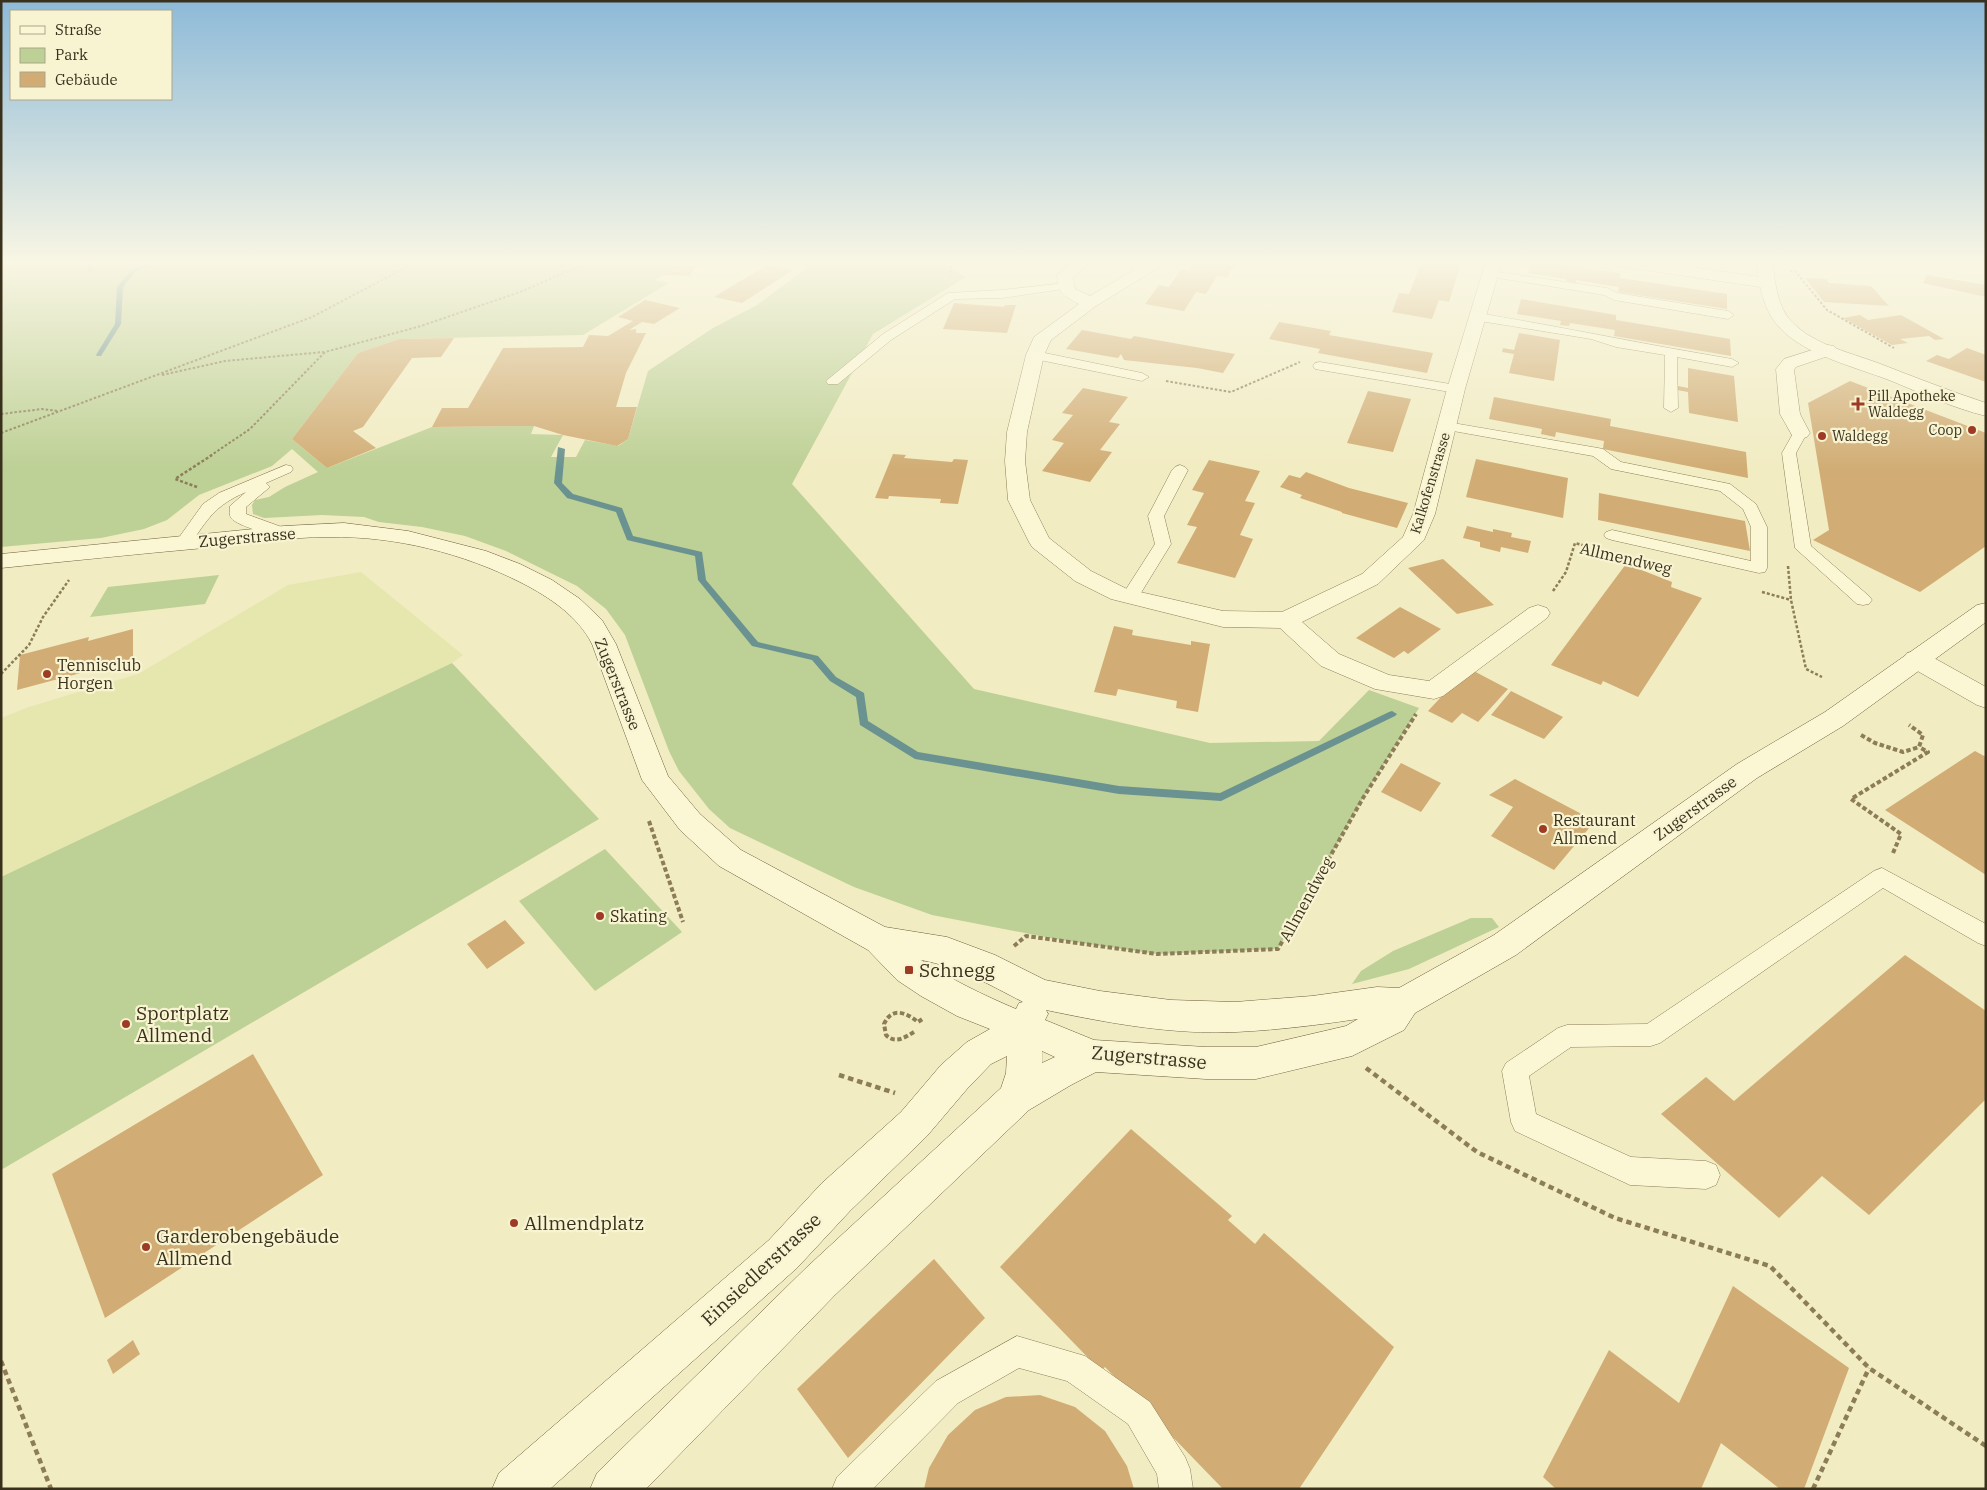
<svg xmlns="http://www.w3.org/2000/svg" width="1987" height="1490" font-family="'IBM Plex Serif',serif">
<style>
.farmland{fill:#e5e7ae}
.green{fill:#bdd095}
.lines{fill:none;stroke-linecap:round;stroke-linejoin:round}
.stream{fill:#6a9290;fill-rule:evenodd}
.building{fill:#d1ad75}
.service-casing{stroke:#8c7d58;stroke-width:1}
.minor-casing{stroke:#8c7d58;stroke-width:1}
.tertiary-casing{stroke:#8c7d58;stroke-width:1}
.secondary-casing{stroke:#6d5e3b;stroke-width:1}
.path-far3{stroke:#8c7d58;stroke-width:2;stroke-dasharray:2.5 2;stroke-linecap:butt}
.path-far2{stroke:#8c7d58;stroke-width:2.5;stroke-dasharray:3 2;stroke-linecap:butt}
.path-far1{stroke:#8c7d58;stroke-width:4;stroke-dasharray:4.5 2.5;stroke-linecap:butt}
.path{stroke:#8c7d58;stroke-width:4.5;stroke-dasharray:5.5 4;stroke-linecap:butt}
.service{fill:#fbf7d5;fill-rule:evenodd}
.minor{fill:#fbf7d5;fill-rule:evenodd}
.tertiary{fill:#fbf7d5;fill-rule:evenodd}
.secondary{fill:#fbf7d5;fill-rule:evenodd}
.poi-dot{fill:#9e3b24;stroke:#f8f4d2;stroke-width:2}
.labels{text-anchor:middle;stroke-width:4.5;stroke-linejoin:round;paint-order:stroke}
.far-poi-label{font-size:14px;fill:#3a311d;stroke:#f8f4d2;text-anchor:start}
.far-street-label{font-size:14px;fill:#3a311d;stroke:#f8f4d2}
.street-label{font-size:16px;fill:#3a311d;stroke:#f8f4d2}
.poi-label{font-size:16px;fill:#3a311d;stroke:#f8f4d2;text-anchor:start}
.near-poi-label{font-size:19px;fill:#3a311d;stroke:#f8f4d2;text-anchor:start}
.near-street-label{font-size:19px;fill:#3a311d;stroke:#f8f4d2}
</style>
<rect width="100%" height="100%" fill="#f1ecc2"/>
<path class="farmland" d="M 361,572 L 463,655 L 452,663 L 1,877 L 1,718 L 29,707 L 138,674 L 288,585 Z"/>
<path class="green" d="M 1,261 L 675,261 L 663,275 L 655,280 L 669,283 L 583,335 L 399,339 L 358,353 L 292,439 L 327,468 L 432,427 L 534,426 L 531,434 L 563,435 L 551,457 L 576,457 L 585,440 L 618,446 L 628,439 L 648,371 L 713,328 L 757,305 L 804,270 L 808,261 L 948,261 L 945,265 L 966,277 L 873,334 L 792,484 L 974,689 L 1210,743 L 1319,741 L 1369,690 L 1419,708 L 1363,798 L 1278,949 L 1157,954 L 1061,940 L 932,915 L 854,887 L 730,828 L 709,809 L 679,771 L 669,751 L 625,635 L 606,609 L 577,586 L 506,551 L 465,536 L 422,527 L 379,522 L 364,517 L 322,515 L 264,518 L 253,514 L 252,505 L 255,500 L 269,497 L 285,487 L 318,472 L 292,449 L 272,466 L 199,495 L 167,520 L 144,529 L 101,538 L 1,547 Z
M 219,575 L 205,604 L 90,617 L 108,587 Z
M 452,663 L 599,819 L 1,1170 L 1,877 Z
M 605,849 L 682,932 L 595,991 L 519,901 Z
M 1471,918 L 1492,918 L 1499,927 L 1409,969 L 1352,984 L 1361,971 L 1393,951 Z"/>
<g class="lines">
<path class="stream" d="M 83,261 L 89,261 L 93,271 L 89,271 Z
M 156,261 L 164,261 L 135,272 L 123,287 L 121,324 L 101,356 L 97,356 L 96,355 L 115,324 L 117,287 L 131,270 Z
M 558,447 L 565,449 L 562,483 L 573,494 L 622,508 L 633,536 L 702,552 L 706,580 L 758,642 L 818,656 L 836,677 L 864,693 L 868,721 L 918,752 L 1119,786 L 1220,793 L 1389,712 L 1392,711 L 1397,714 L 1395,716 L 1221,801 L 1119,794 L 915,759 L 860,725 L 856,697 L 830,681 L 812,660 L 752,646 L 698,580 L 695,556 L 627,540 L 616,512 L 567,498 L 554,483 Z"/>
</g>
<path class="building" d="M 1196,261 L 1237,261 L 1227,277 L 1217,276 L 1206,294 L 1196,292 L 1184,311 L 1145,304 L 1159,285 L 1169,287 L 1181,269 L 1189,270 Z
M 1422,261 L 1460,266 L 1449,302 L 1439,300 L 1432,319 L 1392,312 L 1399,293 L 1409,294 Z
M 1531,261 L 1620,273 L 1620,278 L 1727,294 L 1727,309 L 1618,292 L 1619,287 L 1576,280 L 1576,283 L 1566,281 L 1566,279 L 1528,273 Z
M 1698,261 L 1724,261 L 1724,266 L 1698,262 Z
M 767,265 L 793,270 L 742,303 L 714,297 Z
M 671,266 L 696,267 L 689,276 L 663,275 Z
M 1927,275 L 1986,285 L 1986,297 L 1923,283 Z
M 1805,278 L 1826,279 L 1829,283 L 1871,286 L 1889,306 L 1824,302 Z
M 1521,299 L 1616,315 L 1616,320 L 1730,339 L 1731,356 L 1614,336 L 1615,330 L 1570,323 L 1569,326 L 1560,325 L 1561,321 L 1517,314 Z
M 645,300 L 680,308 L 654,324 L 642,322 L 629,330 L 636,329 L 636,333 L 646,333 L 626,373 L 616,407 L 637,407 L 628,439 L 617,446 L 563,435 L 534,426 L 432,427 L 442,408 L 468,408 L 503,348 L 583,347 L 589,335 L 608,336 L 633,321 L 618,317 Z
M 954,303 L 1004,307 L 1005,305 L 1016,305 L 1007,333 L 943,329 Z
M 1860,315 L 1868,320 L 1901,315 L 1944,339 L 1935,340 L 1929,336 L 1900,339 L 1908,343 L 1892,345 L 1843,318 Z
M 1279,322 L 1331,331 L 1329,335 L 1433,353 L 1427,373 L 1318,353 L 1320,349 L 1269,339 Z
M 1082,330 L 1131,339 L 1134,336 L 1235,354 L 1223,373 L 1197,368 L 1124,360 L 1121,354 L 1118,358 L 1066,349 Z
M 1519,333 L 1560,340 L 1554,381 L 1509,373 L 1514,354 L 1502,352 L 1503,348 L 1514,350 Z
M 454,338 L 441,357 L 412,358 L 363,427 L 353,431 L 376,448 L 327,468 L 292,439 L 358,353 L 399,339 Z
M 1967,348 L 1986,355 L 1986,382 L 1926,361 L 1937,355 L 1949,359 Z
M 1688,368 L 1734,376 L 1738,422 L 1689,413 L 1688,392 L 1677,390 L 1678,386 L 1688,388 Z
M 1850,381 L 1986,433 L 1986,546 L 1920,592 L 1813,540 L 1829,530 L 1808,403 Z
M 1083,388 L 1128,397 L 1109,422 L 1120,424 L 1100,450 L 1112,452 L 1090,482 L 1042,471 L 1064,443 L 1052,440 L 1073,415 L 1062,413 Z
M 1368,391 L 1411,399 L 1393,452 L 1347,443 Z
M 1494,397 L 1611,419 L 1610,426 L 1746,452 L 1748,478 L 1603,449 L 1604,441 L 1556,432 L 1555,437 L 1541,434 L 1542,429 L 1489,419 Z
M 893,454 L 906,455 L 904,458 L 952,462 L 954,459 L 968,460 L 958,504 L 940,503 L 941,499 L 889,496 L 888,499 L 875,498 Z
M 1476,459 L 1568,478 L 1563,518 L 1466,497 Z
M 1209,460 L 1260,471 L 1245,501 L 1255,503 L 1240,535 L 1253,539 L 1235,578 L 1177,563 L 1197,527 L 1187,525 L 1204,493 L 1192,490 Z
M 1306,472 L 1349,488 L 1408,503 L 1397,528 L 1342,513 L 1342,512 L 1300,498 L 1302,495 L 1280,487 L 1289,475 L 1300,478 Z
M 1599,493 L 1745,521 L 1750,551 L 1598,520 Z
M 1467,526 L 1493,532 L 1493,529 L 1512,533 L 1511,537 L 1531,541 L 1528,553 L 1501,547 L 1500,552 L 1480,547 L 1480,542 L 1463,538 Z
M 1443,559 L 1494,605 L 1457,614 L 1408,568 Z
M 1626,564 L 1672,582 L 1671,587 L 1702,598 L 1638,697 L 1603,681 L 1601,685 L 1551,665 Z
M 1400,607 L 1441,629 L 1408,654 L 1404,651 L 1394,658 L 1356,638 Z
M 1114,626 L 1133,630 L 1132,635 L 1191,645 L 1191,641 L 1210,644 L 1198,712 L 1176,708 L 1177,701 L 1118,689 L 1116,696 L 1094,692 Z
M 133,629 L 133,659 L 17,690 L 20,655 L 89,637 L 88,641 Z
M 1468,668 L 1508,689 L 1478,722 L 1462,713 L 1452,723 L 1428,711 Z
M 1511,691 L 1563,717 L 1544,739 L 1491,715 Z
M 1975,751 L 1986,757 L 1986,875 L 1885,810 Z
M 1401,763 L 1441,783 L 1421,812 L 1381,792 Z
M 1515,779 L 1595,821 L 1554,870 L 1491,836 L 1513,807 L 1489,795 Z
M 505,920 L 525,943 L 487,969 L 467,944 Z
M 1905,955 L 1986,1011 L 1986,1099 L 1869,1215 L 1822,1176 L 1779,1218 L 1661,1114 L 1706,1077 L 1734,1101 Z
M 253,1054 L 323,1175 L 105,1318 L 52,1174 Z
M 1131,1129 L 1232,1216 L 1228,1220 L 1255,1244 L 1264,1233 L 1394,1347 L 1299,1489 L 1223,1489 L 1105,1367 L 1101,1371 L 1000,1267 Z
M 934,1259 L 985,1318 L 848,1458 L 797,1389 Z
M 1733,1286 L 1849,1368 L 1804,1489 L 1780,1489 L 1721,1443 L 1701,1489 L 1556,1489 L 1543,1477 L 1609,1350 L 1679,1403 Z
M 133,1340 L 140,1354 L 113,1374 L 107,1360 Z
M 1040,1395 L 1075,1407 L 1105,1431 L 1127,1466 L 1134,1489 L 924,1489 L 929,1468 L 948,1435 L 975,1410 L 1006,1397 Z"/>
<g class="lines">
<defs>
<path id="service" d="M 1490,271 L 1607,288 L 1617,293 L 1728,311 L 1734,315 L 1728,319 L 1614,300 L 1604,295 L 1486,276 L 1484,274 L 1486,272 Z
M 1066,283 L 1072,286 L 1070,288 L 1002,298 L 955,299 L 891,340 L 838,384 L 828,384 L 826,381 L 883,334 L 948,293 L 1002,290 Z
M 1478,313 C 1563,327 1647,345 1732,359 L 1739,363 L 1732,367 L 1677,357 L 1678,408 L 1671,412 L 1664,408 L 1665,355 L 1616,347 L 1591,339 L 1474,320 L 1472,317 Z
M 1035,351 L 1142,373 L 1149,377 L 1142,381 L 1030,358 L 1029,355 L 1030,352 Z
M 1320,362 L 1456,385 L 1463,389 L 1456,393 L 1315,369 L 1313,366 L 1315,363 Z
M 1447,422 L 1598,448 L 1603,449 L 1621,462 L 1730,484 L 1756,504 L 1767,527 L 1767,568 L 1765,572 L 1759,573 L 1612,540 L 1606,538 L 1604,535 L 1606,532 L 1612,530 L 1751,561 L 1751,527 L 1743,509 L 1720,491 L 1611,469 L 1593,456 L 1442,429 L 1440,426 L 1442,423 Z
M 1800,429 L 1805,430 L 1807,433 L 1796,453 L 1811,546 L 1869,596 L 1872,600 L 1869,604 L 1863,605 L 1857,604 L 1795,548 L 1782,453 L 1795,430 Z
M 286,465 L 291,466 L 293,469 L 291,472 L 266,483 L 270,487 L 246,507 L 246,514 L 290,530 L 292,533 L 290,536 C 280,539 237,526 231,518 C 229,515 230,510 230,506 L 246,492 C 214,506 208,519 189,546 L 177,546 L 175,543 L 203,504 L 219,493 Z
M 1180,465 L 1185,467 L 1188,470 L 1164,516 L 1171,544 L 1136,601 L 1130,602 L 1124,601 L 1121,597 L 1155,544 L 1148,516 L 1172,470 L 1175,467 Z
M 1882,868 L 1986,924 L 1986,946 L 1978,943 L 1883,888 L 1660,1043 L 1651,1046 L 1571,1047 L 1529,1076 L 1536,1114 L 1631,1157 L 1706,1161 L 1716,1165 L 1720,1175 L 1716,1185 L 1706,1189 L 1630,1185 L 1515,1131 L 1511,1122 L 1502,1071 L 1506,1063 L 1558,1028 L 1567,1025 L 1647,1024 L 1874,871 Z
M 1017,1336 L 1085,1356 L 1150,1402 L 1185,1457 L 1190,1469 L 1193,1489 L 1159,1489 L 1157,1474 L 1128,1424 L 1067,1381 L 1019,1368 L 958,1403 L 873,1489 L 832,1489 L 837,1477 L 936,1381 Z"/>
<path id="minor" d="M 1075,261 L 1093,261 L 1073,277 L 1075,289 L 1090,296 L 1149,261 L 1167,261 L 1164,264 L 1096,306 L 1051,340 L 1044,355 L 1027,432 L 1025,461 L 1030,500 L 1049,538 L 1091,571 L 1127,589 L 1223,611 L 1282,612 L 1362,574 L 1403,537 L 1413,514 L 1447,389 L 1486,261 L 1502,261 L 1465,389 L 1435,514 L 1424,540 L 1378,584 L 1302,622 L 1339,654 L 1389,675 L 1429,681 L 1529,608 L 1538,605 L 1547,608 L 1550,613 L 1547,618 L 1443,696 L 1434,699 L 1375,689 L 1321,666 L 1280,628 L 1223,627 L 1111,599 L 1075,581 L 1032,547 L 1029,542 L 1008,500 L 1005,461 L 1007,432 L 1026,355 L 1034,337 L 1079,304 C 1061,294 1059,295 1057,275 Z
M 1610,261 L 1648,261 L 1767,278 L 1773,280 L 1775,283 L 1773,286 L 1767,288 L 1618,266 L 1613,264 Z
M 1828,345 L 1834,346 L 1837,350 L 1834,354 L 1796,367 L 1794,370 L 1800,414 L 1810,433 L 1807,437 L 1800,439 L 1793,437 L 1780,414 L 1776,369 L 1784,359 Z"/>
<path id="tertiary" d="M 1756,261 L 1772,261 C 1775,279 1776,300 1787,316 C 1807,343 1848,352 1878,363 C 1914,377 1950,391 1986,403 L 1986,416 C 1953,408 1921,393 1889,380 C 1855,367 1805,355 1780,328 C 1762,309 1760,285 1756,261 Z
M 1916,651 L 1925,653 L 1986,687 L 1986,708 L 1977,705 L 1907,665 L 1903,659 L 1907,653 Z"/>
<path id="secondary" d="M 344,523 L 408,531 L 486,551 L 520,564 L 552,580 L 580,599 L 602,620 L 616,644 L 668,776 L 700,814 L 741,850 L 885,927 L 947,937 L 995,955 L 1045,980 L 1100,991 L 1171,1000 L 1235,1002 L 1312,996 L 1377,987 L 1399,988 L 1494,935 L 1737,764 L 1825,712 L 1977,605 L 1986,603 L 1986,622 L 1843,726 L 1757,778 L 1516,955 L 1415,1013 L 1404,1030 L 1352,1056 L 1256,1079 L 1206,1079 L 1096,1072 L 1071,1085 L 1029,1110 L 835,1295 L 646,1489 L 590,1489 L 597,1473 L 807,1267 L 1001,1088 L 1006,1073 L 1007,1056 L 991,1064 L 967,1089 L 927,1136 L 850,1211 L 797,1268 L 550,1489 L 492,1489 L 499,1473 L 769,1240 L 822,1183 L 901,1112 L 941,1065 L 967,1042 L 990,1029 L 957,1016 L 921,996 L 897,980 L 868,950 L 719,866 L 680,830 L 642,780 L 592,644 C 578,616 549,597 522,583 C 463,553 395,536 329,537 C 287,537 246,544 204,548 C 137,554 69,561 1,568 L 1,554 L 284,526 ZM 921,960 C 960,967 988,984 1023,1002 L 1019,1003 L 1016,1009 C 983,995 952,980 921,960 ZM 1046,1010 C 1108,1023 1173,1035 1236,1032 C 1277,1030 1318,1025 1358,1019 L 1346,1026 L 1256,1047 L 1206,1047 L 1094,1040 L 1045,1020 L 1048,1014 ZM 1042,1051 L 1055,1057 L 1042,1063 Z"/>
</defs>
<use href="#service" class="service-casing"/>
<use href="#minor" class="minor-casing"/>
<use href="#tertiary" class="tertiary-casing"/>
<use href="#secondary" class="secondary-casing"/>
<path class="path-far3" d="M 950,261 L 951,275
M 1790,271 L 1795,271 L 1827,310 L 1894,348
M 162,375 L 225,361 L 324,352
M 1166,381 L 1231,392 L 1300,362
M 1,414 L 42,409 L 58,411
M 1,433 L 312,317 L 418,261
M 210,456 L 250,429 L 325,352 L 421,326 L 520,292 L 580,266 L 586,261"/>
<path class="path-far2" d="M 197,487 L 175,479 L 212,455
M 1788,566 L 1791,600 L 1806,669 L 1822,677
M 1553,591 L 1566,572 L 1575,543 L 1589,547
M 1762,592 L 1791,600
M 1,674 L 29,645 L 43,617 L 69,580"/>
<path class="path-far1" d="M 1861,735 L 1875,743 L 1903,752 L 1919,747 L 1923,735 L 1909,725
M 649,821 L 683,922
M 1893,853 L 1901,834 L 1851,799 L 1928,752 L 1919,747
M 1014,946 L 1026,936 L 1157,954 L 1278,949 L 1363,798 L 1416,714
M 914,1032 C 904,1038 895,1044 886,1035 L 884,1024 C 892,1006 907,1013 918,1022 L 924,1018"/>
<path class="path" d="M 1366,1068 L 1477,1152 L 1615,1218 L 1770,1266 L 1869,1368 L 1986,1446
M 839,1075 L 895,1093
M 1,1361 L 51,1489
M 1813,1489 L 1869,1368"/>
<use href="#service" class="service"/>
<use href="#minor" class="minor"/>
<use href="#tertiary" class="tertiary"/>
<use href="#secondary" class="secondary"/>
</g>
<linearGradient id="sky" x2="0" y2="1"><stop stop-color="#8dbad8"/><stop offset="0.56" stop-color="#f9f6e4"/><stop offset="1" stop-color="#f9f6e4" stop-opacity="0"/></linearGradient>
<rect width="1987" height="469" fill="url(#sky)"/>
<g class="poi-dot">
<path d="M1855.5 396.5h5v5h5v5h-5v5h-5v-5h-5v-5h5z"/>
<circle cx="1972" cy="430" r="5"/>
<circle cx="1822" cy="436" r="5"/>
<circle cx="47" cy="674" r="5"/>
<circle cx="1543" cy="829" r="5"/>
<circle cx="600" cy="916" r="5"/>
<rect x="904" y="965" width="10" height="10" rx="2.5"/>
<circle cx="126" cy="1024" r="5"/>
<circle cx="514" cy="1223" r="5"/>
<circle cx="146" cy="1247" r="5"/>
</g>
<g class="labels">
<g class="far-poi-label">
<text x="1868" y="401">Pill Apotheke<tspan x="1868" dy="16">Waldegg</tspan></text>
<text x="1962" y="435" text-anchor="end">Coop</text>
<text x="1832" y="441">Waldegg</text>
</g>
<g class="far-street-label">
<text transform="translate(1430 483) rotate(-73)" y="5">Kalkofenstrasse</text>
</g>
<g class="street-label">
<text transform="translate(247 537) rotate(-5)" y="6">Zugerstrasse</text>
<text transform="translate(1626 558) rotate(13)" y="6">Allmendweg</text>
<text transform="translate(618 684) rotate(68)" y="6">Zugerstrasse</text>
<text transform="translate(1695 808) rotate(-36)" y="6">Zugerstrasse</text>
<text transform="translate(1306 899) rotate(-61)" y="6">Allmendweg</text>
</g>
<g class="poi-label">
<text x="57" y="671">Tennisclub<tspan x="57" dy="18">Horgen</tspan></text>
<text x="1553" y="826">Restaurant<tspan x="1553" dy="18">Allmend</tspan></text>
<text x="610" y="922">Skating</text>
</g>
<g class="near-poi-label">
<text x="919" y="977">Schnegg</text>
<text x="136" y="1020">Sportplatz<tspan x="136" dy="22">Allmend</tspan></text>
<text x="524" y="1230">Allmendplatz</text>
<text x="156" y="1243">Garderobengebäude<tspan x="156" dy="22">Allmend</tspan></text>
</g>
<g class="near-street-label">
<text transform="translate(1149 1057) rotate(5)" y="7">Zugerstrasse</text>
<text transform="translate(761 1269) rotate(-43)" y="7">Einsiedlerstrasse</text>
</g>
</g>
<rect width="1987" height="1490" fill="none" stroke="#3a311d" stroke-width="5"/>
<rect x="10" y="10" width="162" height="90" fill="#f8f4d2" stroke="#aca68a"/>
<rect x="20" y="26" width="25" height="8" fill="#fbf7d5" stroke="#aca68a"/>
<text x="55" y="35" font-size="15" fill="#3a311d">Straße</text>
<rect x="20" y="48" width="25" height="15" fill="#bdd095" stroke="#aca68a"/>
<text x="55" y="60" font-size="15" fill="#3a311d">Park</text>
<rect x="20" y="72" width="25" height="15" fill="#d1ad75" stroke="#aca68a"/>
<text x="55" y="85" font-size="15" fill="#3a311d">Gebäude</text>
</svg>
